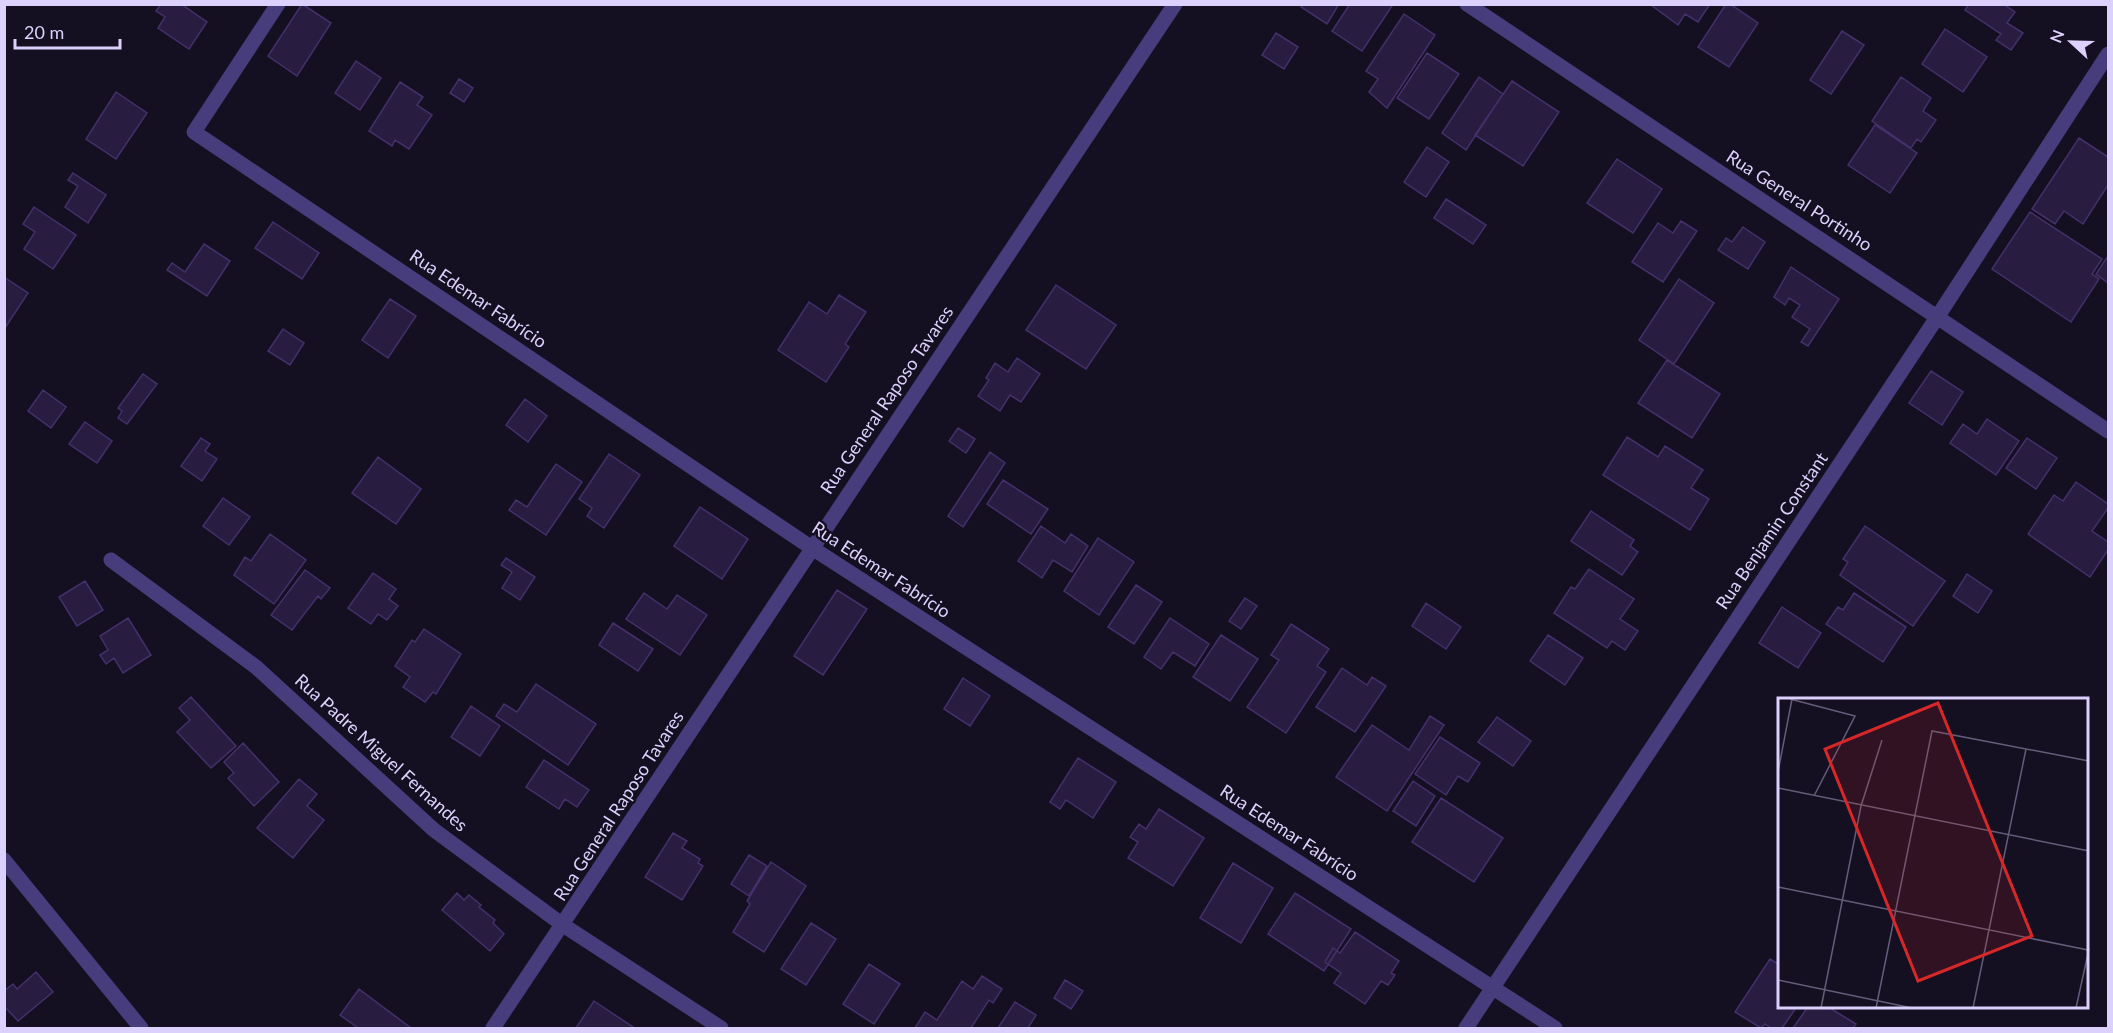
<svg xmlns="http://www.w3.org/2000/svg" width="2113" height="1033" font-family="Lato,sans-serif">
<style>
.building{fill:#281c40;stroke:#44306b;stroke-width:1.5}
.lines{fill:none;stroke-linecap:round;stroke-linejoin:round}
.minor{stroke:#483d7c;stroke-width:15}
.labels{text-anchor:middle;stroke-width:5;stroke-linejoin:round;paint-order:stroke}
.street-label{font-size:18px;fill:#dcd1fc;stroke:#140f21}
.inset-road{fill:none;stroke:#645d79;stroke-width:1.5}
.view{fill:#d62828;fill-opacity:0.15;stroke:#d62828;stroke-width:3}
.inset-edge{fill:none;stroke:#dcd1fc;stroke-width:3}
</style>
<rect width="100%" height="100%" fill="#140f21"/>
<path class="building" d="M 161,4 L 181,4 L 207,22 L 189,49 L 158,28 L 165,17 L 156,11 Z
M 302,4 L 331,23 L 297,76 L 268,56 Z
M 1302,4 L 1339,4 L 1327,24 L 1301,7 Z
M 1350,4 L 1389,4 L 1392,6 L 1362,51 L 1332,31 Z
M 1710,4 L 1698,22 L 1685,14 L 1678,25 L 1651,5 Z
M 1726,4 L 1730,4 L 1758,23 L 1729,67 L 1698,47 Z
M 1969,4 L 2003,4 L 2015,12 L 2007,23 L 2023,33 L 2011,50 L 1996,40 L 2001,34 L 1965,10 Z
M 1404,14 L 1435,35 L 1387,108 L 1369,92 L 1378,79 L 1366,71 Z
M 1945,29 L 1987,57 L 1963,92 L 1922,64 Z
M 1842,31 L 1864,45 L 1831,94 L 1810,80 Z
M 1276,33 L 1298,47 L 1284,69 L 1262,55 Z
M 1427,53 L 1459,74 L 1429,119 L 1397,98 Z
M 356,61 L 381,78 L 360,110 L 335,93 Z
M 1479,77 L 1503,94 L 1466,150 L 1442,133 Z
M 1901,77 L 1931,98 L 1923,111 L 1936,120 L 1921,142 L 1917,139 L 1911,148 L 1872,121 Z
M 459,79 L 473,88 L 464,102 L 450,93 Z
M 1512,81 L 1559,112 L 1523,166 L 1475,135 Z
M 400,82 L 423,97 L 417,105 L 432,115 L 409,149 L 395,140 L 392,146 L 369,131 Z
M 116,92 L 147,113 L 116,159 L 86,139 Z
M 1875,125 L 1917,153 L 1890,193 L 1848,165 Z
M 2079,138 L 2108,157 L 2108,185 L 2083,224 L 2064,211 L 2055,224 L 2032,209 Z
M 1427,147 L 1449,162 L 1426,197 L 1404,182 Z
M 1617,159 L 1662,189 L 1633,233 L 1587,203 Z
M 73,173 L 106,195 L 88,223 L 65,207 L 78,186 L 68,180 Z
M 1446,199 L 1486,225 L 1473,244 L 1434,218 Z
M 34,207 L 76,235 L 53,269 L 24,249 L 35,232 L 23,224 Z
M 2030,212 L 2102,259 L 2092,274 L 2099,279 L 2071,322 L 1992,269 Z
M 1681,221 L 1697,231 L 1663,282 L 1632,262 L 1658,223 L 1673,233 Z
M 273,222 L 319,253 L 302,279 L 255,248 Z
M 1743,227 L 1765,242 L 1748,269 L 1718,250 L 1726,238 L 1732,242 Z
M 204,244 L 230,261 L 207,296 L 167,270 L 172,263 L 185,272 Z
M 2108,256 L 2108,283 L 2096,274 Z
M 1791,267 L 1839,299 L 1808,346 L 1801,342 L 1810,329 L 1792,317 L 1800,305 L 1789,298 L 1785,305 L 1774,297 Z
M 4,277 L 28,293 L 5,328 L 4,328 Z
M 1679,279 L 1714,303 L 1674,364 L 1639,340 Z
M 1056,285 L 1116,325 L 1086,369 L 1026,330 Z
M 839,295 L 866,312 L 845,344 L 849,347 L 826,382 L 778,350 L 809,302 L 827,314 Z
M 390,299 L 416,316 L 388,358 L 362,340 Z
M 283,329 L 304,343 L 290,365 L 268,351 Z
M 1017,358 L 1040,374 L 1021,402 L 1010,395 L 1000,411 L 978,396 L 989,380 L 986,378 L 995,363 L 1008,372 Z
M 1667,360 L 1720,394 L 1692,438 L 1638,403 Z
M 1931,371 L 1963,392 L 1942,425 L 1909,403 Z
M 143,374 L 157,384 L 127,424 L 118,418 L 122,411 L 118,408 Z
M 43,390 L 66,407 L 51,428 L 28,411 Z
M 525,399 L 547,416 L 528,442 L 506,425 Z
M 1987,419 L 2019,441 L 1996,475 L 1950,443 L 1963,424 L 1977,434 Z
M 85,422 L 112,441 L 97,463 L 69,444 Z
M 958,428 L 975,439 L 966,453 L 949,441 Z
M 1627,437 L 1658,457 L 1665,446 L 1703,470 L 1691,488 L 1709,499 L 1690,530 L 1603,475 Z
M 201,438 L 210,444 L 205,451 L 217,459 L 202,481 L 181,466 Z
M 2027,438 L 2057,458 L 2036,489 L 2006,468 Z
M 990,452 L 1005,463 L 963,527 L 948,516 Z
M 609,454 L 640,475 L 604,528 L 587,516 L 592,508 L 579,499 Z
M 378,457 L 421,489 L 396,524 L 352,493 Z
M 556,464 L 582,482 L 546,535 L 509,510 L 516,500 L 527,507 Z
M 1003,480 L 1048,509 L 1031,534 L 987,504 Z
M 2076,482 L 2108,504 L 2108,508 L 2092,531 L 2108,542 L 2108,550 L 2090,577 L 2028,534 L 2054,495 L 2063,501 Z
M 223,498 L 250,517 L 229,545 L 203,526 Z
M 700,507 L 748,539 L 722,579 L 674,546 Z
M 1591,511 L 1634,540 L 1630,546 L 1638,552 L 1622,575 L 1571,541 Z
M 1041,526 L 1065,543 L 1071,534 L 1088,546 L 1072,572 L 1053,560 L 1042,578 L 1018,561 Z
M 1865,526 L 1945,581 L 1913,626 L 1840,575 L 1848,562 L 1843,559 Z
M 270,534 L 306,560 L 274,604 L 234,575 L 245,557 L 251,561 Z
M 1098,538 L 1134,562 L 1099,615 L 1064,591 Z
M 506,558 L 535,577 L 520,600 L 502,588 L 512,572 L 501,565 Z
M 1589,569 L 1634,599 L 1620,619 L 1638,631 L 1625,650 L 1612,641 L 1607,648 L 1554,613 L 1571,587 L 1575,589 Z
M 305,570 L 330,588 L 321,599 L 318,596 L 292,630 L 271,615 Z
M 373,573 L 396,589 L 389,599 L 398,606 L 387,620 L 378,614 L 371,624 L 348,608 Z
M 1967,574 L 1992,591 L 1978,613 L 1953,596 Z
M 85,581 L 103,610 L 77,626 L 59,597 Z
M 1136,585 L 1162,602 L 1134,644 L 1108,627 Z
M 837,590 L 867,609 L 823,675 L 794,656 Z
M 644,593 L 667,609 L 677,595 L 707,615 L 680,655 L 626,619 Z
M 1854,593 L 1906,627 L 1883,662 L 1826,624 L 1838,607 L 1843,610 Z
M 1245,598 L 1257,606 L 1241,629 L 1229,621 Z
M 1426,603 L 1461,627 L 1446,649 L 1412,626 Z
M 1782,607 L 1821,633 L 1798,668 L 1759,643 Z
M 128,618 L 151,655 L 123,673 L 114,658 L 106,664 L 100,655 L 108,650 L 100,636 Z
M 1170,618 L 1209,644 L 1195,666 L 1173,652 L 1161,669 L 1144,657 Z
M 613,623 L 653,649 L 638,671 L 599,645 Z
M 1291,624 L 1329,649 L 1317,666 L 1326,672 L 1286,733 L 1247,707 L 1279,660 L 1271,655 Z
M 424,629 L 461,654 L 436,694 L 433,692 L 425,702 L 403,687 L 410,677 L 395,666 L 412,640 L 415,642 Z
M 1221,635 L 1258,659 L 1230,701 L 1193,677 Z
M 1548,635 L 1583,658 L 1565,685 L 1530,661 Z
M 1342,668 L 1367,685 L 1372,677 L 1386,686 L 1355,732 L 1316,707 Z
M 963,678 L 990,696 L 970,726 L 944,709 Z
M 536,684 L 596,724 L 568,765 L 496,716 L 504,704 L 517,712 Z
M 191,697 L 236,746 L 211,768 L 177,732 L 190,720 L 179,708 Z
M 471,706 L 500,726 L 480,756 L 451,737 Z
M 1430,716 L 1444,725 L 1387,811 L 1336,777 L 1372,725 L 1409,750 Z
M 1497,717 L 1531,741 L 1513,766 L 1478,742 Z
M 1440,737 L 1480,763 L 1468,782 L 1458,776 L 1446,795 L 1415,774 Z
M 243,743 L 279,782 L 254,806 L 228,778 L 234,773 L 224,762 Z
M 1078,758 L 1116,782 L 1093,818 L 1066,800 L 1060,809 L 1050,802 Z
M 544,760 L 589,790 L 577,807 L 565,799 L 559,809 L 526,787 Z
M 299,779 L 317,794 L 307,806 L 324,820 L 293,858 L 257,828 Z
M 1413,781 L 1435,796 L 1416,826 L 1393,811 Z
M 1441,798 L 1503,838 L 1474,882 L 1412,842 Z
M 1159,809 L 1204,838 L 1173,886 L 1128,858 L 1138,842 L 1130,837 L 1139,824 L 1146,829 Z
M 673,833 L 687,841 L 682,848 L 700,859 L 698,863 L 703,866 L 682,900 L 645,877 Z
M 749,855 L 767,866 L 749,896 L 731,884 Z
M 771,862 L 806,886 L 764,952 L 733,932 L 750,904 L 747,901 Z
M 1233,863 L 1273,888 L 1241,943 L 1200,918 Z
M 457,893 L 464,900 L 469,895 L 481,905 L 479,907 L 495,920 L 493,923 L 504,934 L 490,951 L 442,910 Z
M 1295,893 L 1351,929 L 1324,971 L 1268,934 Z
M 811,923 L 836,939 L 806,985 L 781,969 Z
M 1355,932 L 1399,961 L 1391,973 L 1395,975 L 1388,985 L 1381,981 L 1365,1004 L 1334,983 L 1341,973 L 1325,962 L 1333,948 L 1340,953 Z
M 1770,959 L 1780,965 L 1780,1008 L 1796,1008 L 1782,1028 L 1771,1028 L 1765,1024 L 1761,1028 L 1735,1012 Z
M 869,964 L 900,984 L 874,1024 L 843,1004 Z
M 36,972 L 53,992 L 18,1021 L 4,1006 L 4,991 L 13,984 L 17,989 Z
M 982,976 L 1002,989 L 993,1003 L 989,1000 L 971,1028 L 915,1028 L 925,1012 L 937,1020 L 962,981 L 973,989 Z
M 1065,980 L 1083,991 L 1071,1009 L 1054,998 Z
M 359,989 L 411,1028 L 358,1028 L 340,1015 Z
M 594,1001 L 633,1027 L 633,1028 L 576,1028 Z
M 1015,1002 L 1036,1015 L 1028,1028 L 998,1028 Z
M 1807,1008 L 1830,1008 L 1856,1024 L 1853,1028 L 1793,1028 Z"/>
<g class="lines">
<path class="minor" d="M 278,4 L 194,132 L 812,548 L 1555,1028
M 1467,4 L 2108,431
M 111,560 L 256,667 L 434,830 L 563,925 L 721,1028
M 4,860 L 141,1028
M 493,1028 L 1175,4
M 1466,1028 L 1938,316 L 2108,54"/>
</g>
<g class="labels">
<g class="street-label">
<text transform="translate(1799 201) rotate(33)" y="6">Rua General Portinho</text>
<text transform="translate(478 299) rotate(34)" y="6">Rua Edemar Fabrício</text>
<text transform="translate(887 400) rotate(-56)" y="6">Rua General Raposo Tavares</text>
<text transform="translate(1772 531) rotate(-56)" y="6">Rua Benjamin Constant</text>
<text transform="translate(881 570) rotate(33)" y="6">Rua Edemar Fabrício</text>
<text transform="translate(381 753) rotate(42)" y="6">Rua Padre Miguel Fernandes</text>
<text transform="translate(619 806) rotate(-57)" y="6">Rua General Raposo Tavares</text>
<text transform="translate(1289 833) rotate(33)" y="6">Rua Edemar Fabrício</text>
</g>
</g>
<g transform="translate(1778 698)">
<rect width="310" height="310" fill="#140f21"/>
<path class="inset-road" d="M 12,1 L 77,18 L 36,98M 0,74 L 14,1M 0,90 L 311,153M 0,189 L 310,252M 0,282 L 134,310M 43,310 L 83,108 L 104,42M 98,310 L 154,33 L 311,63M 195,310 L 248,51M 298,310 L 311,251"/>
<path class="view" d="M 160,5 L 254,238 L 140,283 L 47,51 Z"/>
<rect width="310" height="310" class="inset-edge"/>
</g>
<rect width="2113" height="1033" fill="none" stroke="#dcd1fc" stroke-width="12"/>
<g transform="translate(2071 42) rotate(292)" stroke="#140f21" stroke-width="4.5" paint-order="stroke">
<path d="M0-4.5L10 22L0 15L-10 22Z" fill="#dcd1fc"/>
<text y="-9" font-size="16" font-weight="bold" text-anchor="middle" fill="#dcd1fc">N</text>
</g>
<path d="M15 39v9h105v-9" fill="none" stroke="#dcd1fc" stroke-width="3"/>
<text x="24" y="39" font-size="18" fill="#dcd1fc" stroke="#140f21" stroke-width="4.5" paint-order="stroke">20 m</text>
</svg>
